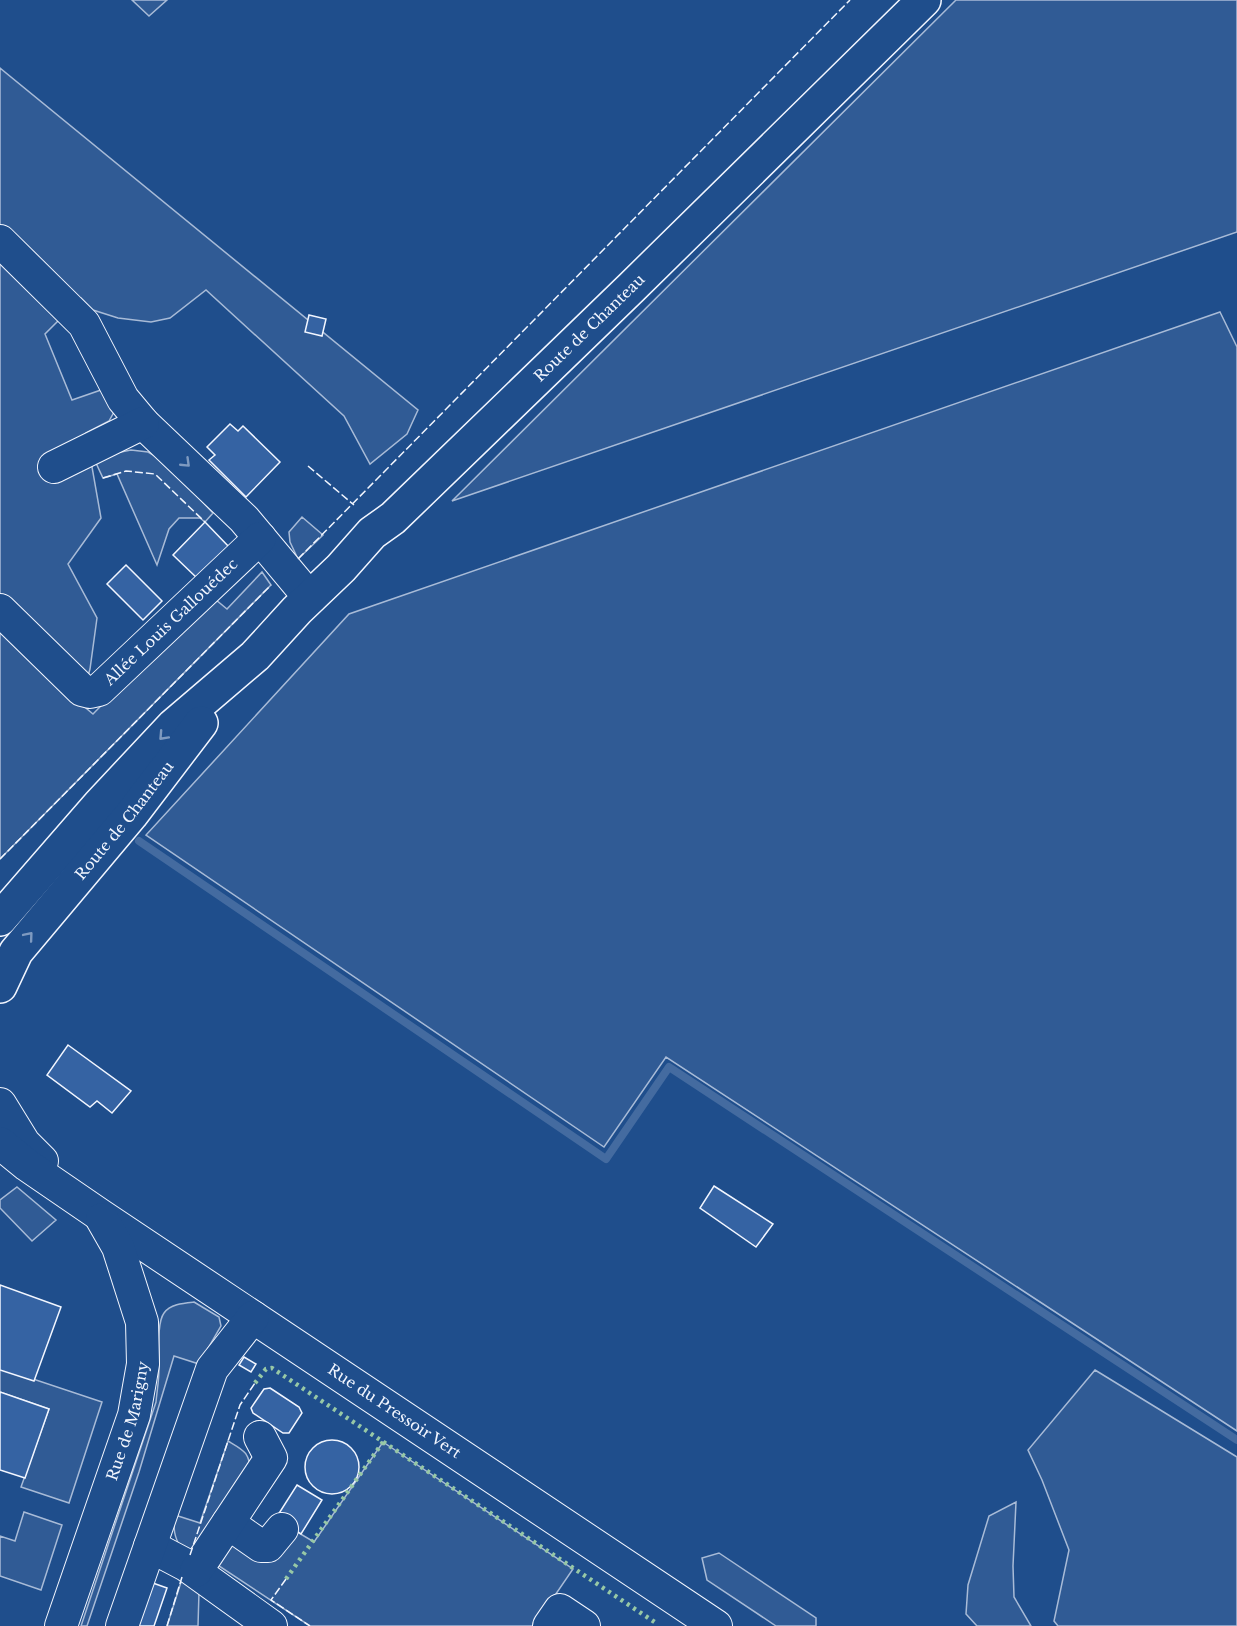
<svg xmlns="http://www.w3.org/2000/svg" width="1237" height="1626" font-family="'Libre Baskerville',serif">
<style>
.green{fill:#305b95;stroke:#a8bbd7;stroke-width:1.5}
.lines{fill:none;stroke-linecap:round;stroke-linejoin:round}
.stream{stroke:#446ba0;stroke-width:8}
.building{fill:#3563a3;stroke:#f2f6ff;stroke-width:1.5}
.minor-casing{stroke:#f2f6ff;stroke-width:34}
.major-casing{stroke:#f2f6ff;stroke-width:36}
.minor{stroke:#1f4e8c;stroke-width:32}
.major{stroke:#1f4e8c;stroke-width:33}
.hedge{stroke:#97c8a6;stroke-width:4.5;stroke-dasharray:3 4.5;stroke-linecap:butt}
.fence{stroke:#f2f6ff;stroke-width:1.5;stroke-dasharray:8 3;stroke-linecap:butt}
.oneway{stroke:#7e9ac0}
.labels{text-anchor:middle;stroke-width:4.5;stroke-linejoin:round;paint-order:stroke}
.street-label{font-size:15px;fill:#f2f6ff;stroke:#1f4e8c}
</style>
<rect width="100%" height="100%" fill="#1f4e8c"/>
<path class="green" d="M 132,0 L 167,0 L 149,16 Z
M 956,0 L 1237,0 L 1237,232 L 452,501 Z
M 0,68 L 418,410 L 407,434 L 370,464 L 344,416 L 206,290 L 170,318 L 151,322 L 118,318 L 93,310 L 81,298 L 45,334 L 72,400 L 101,390 L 114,412 L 109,421 L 86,433 L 101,518 L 68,564 L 97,618 L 90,669 L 80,703 L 93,714 L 210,595 L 227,609 L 262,572 L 271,585 L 0,859 Z
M 1220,312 L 1237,347 L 1237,1431 L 666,1057 L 604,1147 L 146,835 L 349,614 Z
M 131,450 L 148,452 L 164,461 L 213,513 L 205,522 L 200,518 L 179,518 L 169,529 L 157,565 L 117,474 L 103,478 L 95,461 L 116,453 Z
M 302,517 L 323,535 L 298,559 L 290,542 L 289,532 Z
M 17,1187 L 56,1220 L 32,1241 L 0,1208 L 0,1200 Z
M 194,1302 L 219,1317 L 221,1326 L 199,1364 L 174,1356 L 139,1472 L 87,1626 L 81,1626 L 156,1402 C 157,1391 159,1380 159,1369 C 160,1355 156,1324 164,1313 C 170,1304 184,1303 194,1302 Z
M 0,1368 L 102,1402 L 69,1503 L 21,1487 L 49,1409 L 0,1392 Z
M 1095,1370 L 1237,1457 L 1237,1626 L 1058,1626 L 1054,1621 L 1069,1550 L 1042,1480 L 1028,1450 Z
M 228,1441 C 245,1451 249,1452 251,1473 L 196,1554 L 181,1548 C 174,1537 173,1528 175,1515 L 200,1523 Z
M 383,1442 L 573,1569 L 534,1626 L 310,1626 L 213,1562 L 231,1540 L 294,1530 L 314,1542 Z
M 1016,1502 L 1013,1566 L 1014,1597 L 1031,1626 L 977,1626 L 966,1614 L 968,1585 L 989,1516 Z
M 24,1512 L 62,1525 L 41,1590 L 0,1576 L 0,1536 L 15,1541 Z
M 719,1553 L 816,1618 L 816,1626 L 776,1626 L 707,1580 L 702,1558 Z
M 182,1579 L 199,1592 L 198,1626 L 167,1626 Z"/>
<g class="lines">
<path class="stream" d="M 139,841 L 606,1159 L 669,1067 L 1237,1440"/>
</g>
<path class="building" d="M 309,315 L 326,319 L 322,336 L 305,332 Z
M 230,424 L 238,431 L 243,426 L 280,462 L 246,497 L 209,460 L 215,455 L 207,447 Z
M 205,522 L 230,548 L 198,579 L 173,555 Z
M 126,565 L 162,601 L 143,620 L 107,584 Z
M 68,1045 L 131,1091 L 112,1113 L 97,1101 L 90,1107 L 47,1075 Z
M 714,1186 L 773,1224 L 756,1247 L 700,1208 Z
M 0,1285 L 61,1307 L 34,1381 L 0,1370 Z
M 244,1357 L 256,1364 L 251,1372 L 239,1365 Z
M 270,1388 L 299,1407 L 302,1413 L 289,1433 L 283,1433 L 253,1413 L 251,1408 L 264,1389 Z
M 0,1392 L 49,1409 L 25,1478 L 0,1470 Z
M305 1467a27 27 0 1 1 54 0a27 27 0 1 1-54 0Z
M 297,1485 L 322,1500 L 301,1534 L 276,1518 Z
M 150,1582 L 167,1588 L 154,1626 L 140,1626 L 136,1625 Z"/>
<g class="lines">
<defs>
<g id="minor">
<path d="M 0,241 L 84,324 L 123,399 L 143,423 L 244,519 L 310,598"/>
<path d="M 54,467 L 143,423"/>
<path id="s1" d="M 0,610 L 82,690 L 90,692 L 99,690 L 260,538"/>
<path d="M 0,1104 L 24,1143 L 42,1161"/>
<path id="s2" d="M 0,1143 L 27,1165 L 100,1215 L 716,1626"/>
<path d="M 228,1523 L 261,1546 L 268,1546 L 282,1529"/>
<path d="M 150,1546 L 186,1565 L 271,1626"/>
<path d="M 196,1571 L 271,1458 L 260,1437"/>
<path id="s3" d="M 61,1626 L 134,1415 L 143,1364 L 142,1322 L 118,1247 L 102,1219"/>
<path d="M 122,1626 L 212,1369 L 253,1317"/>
<path d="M 549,1626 L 560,1610 L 584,1626"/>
</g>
<g id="major">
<path id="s4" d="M 0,919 L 99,805 L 173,726 L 255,656 L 297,610 L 341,568 L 372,533 L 393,518 L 632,287 L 924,0"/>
<path id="s5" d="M 0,986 L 16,952 L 131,815 L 201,723"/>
</g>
</defs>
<use href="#minor" class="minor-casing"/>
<use href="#major" class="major-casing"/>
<use href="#minor" class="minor"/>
<use href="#major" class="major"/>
<path class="hedge" d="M 255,1383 L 266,1369 L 272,1368 L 656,1623
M 286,1579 L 383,1442"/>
<path class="fence" d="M 308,466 L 354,505
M 103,478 L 126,471 L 155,474 L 205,522
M 298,559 L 850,0
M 0,859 L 271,585
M 190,1555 L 240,1405 L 255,1383
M 286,1579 L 271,1600 L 310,1626
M 167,1626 L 182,1577"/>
</g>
<defs><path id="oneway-chevron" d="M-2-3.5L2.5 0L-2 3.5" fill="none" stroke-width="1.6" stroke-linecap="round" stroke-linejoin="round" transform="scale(1.5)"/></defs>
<g class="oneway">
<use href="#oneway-chevron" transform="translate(186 463) rotate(44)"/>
<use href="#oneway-chevron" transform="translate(163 736) rotate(133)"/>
<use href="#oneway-chevron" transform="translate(29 936) rotate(-50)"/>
</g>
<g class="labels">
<g class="street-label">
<text dy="5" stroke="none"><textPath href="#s4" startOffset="836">Route de Chanteau</textPath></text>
<text dy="5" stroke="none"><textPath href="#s1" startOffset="231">Allée Louis Gallouédec</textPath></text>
<text dy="5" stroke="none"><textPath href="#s5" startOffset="208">Route de Chanteau</textPath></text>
<text dy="5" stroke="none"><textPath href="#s2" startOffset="477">Rue du Pressoir Vert</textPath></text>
<text dy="5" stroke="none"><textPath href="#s3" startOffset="216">Rue de Marigny</textPath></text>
</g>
</g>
</svg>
